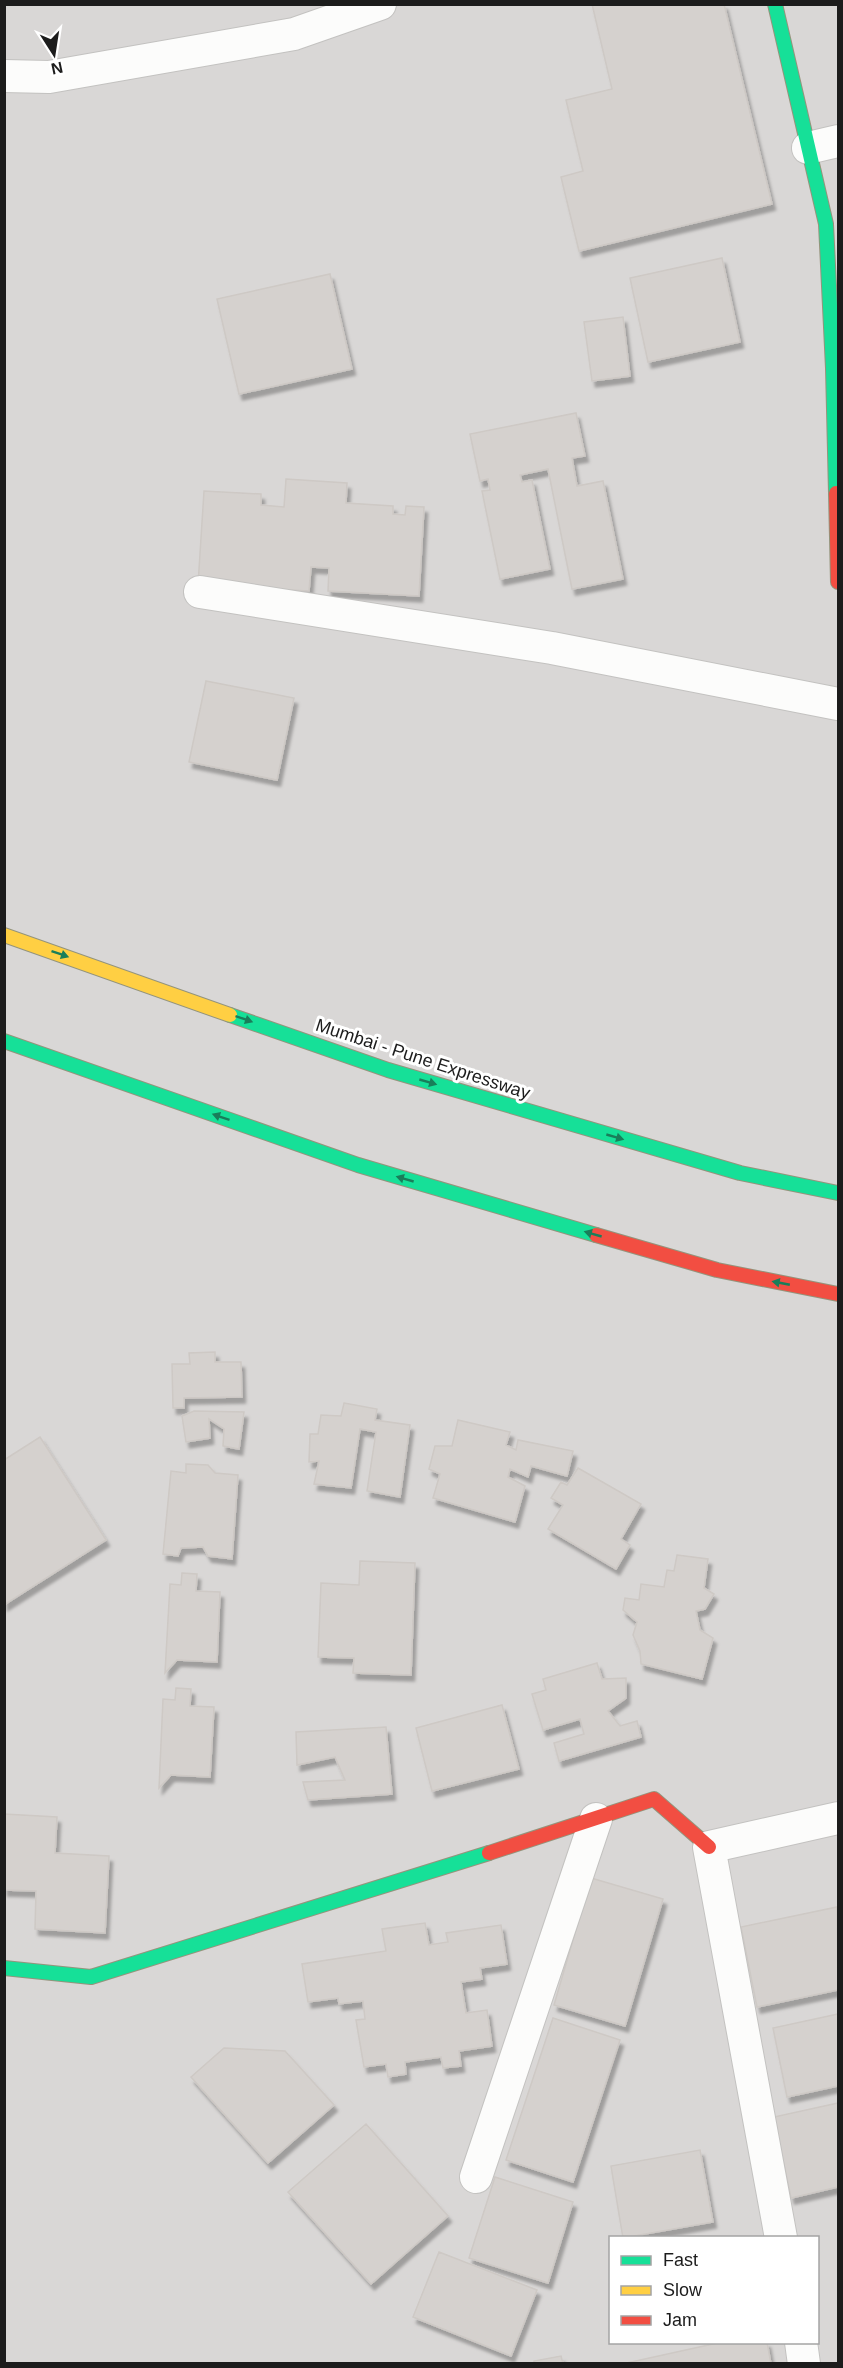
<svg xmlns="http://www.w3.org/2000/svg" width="843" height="2368" font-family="Arial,sans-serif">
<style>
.residential{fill:#d9d7d6;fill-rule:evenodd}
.building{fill:#d5d1ce;stroke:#cec9c5;stroke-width:1.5;filter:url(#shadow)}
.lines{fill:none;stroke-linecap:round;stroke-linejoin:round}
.street-casing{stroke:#c3c2c0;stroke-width:34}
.fast-casing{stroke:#94947c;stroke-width:16}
.slow-casing{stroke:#94947c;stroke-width:16}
.jam-casing{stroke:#94947c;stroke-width:16}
.street{stroke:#fcfcfb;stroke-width:32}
.fast{stroke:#16e098;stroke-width:14}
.slow{stroke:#ffcf43;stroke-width:14}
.jam{stroke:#f24e42;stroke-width:14}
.oneway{fill:#197e5a}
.labels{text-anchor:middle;stroke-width:6;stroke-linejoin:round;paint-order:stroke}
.street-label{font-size:18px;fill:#1c1c1c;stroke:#fff}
</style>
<defs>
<filter id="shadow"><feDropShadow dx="3.5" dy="6" stdDeviation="1.5" flood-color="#0004"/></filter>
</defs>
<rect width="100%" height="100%" fill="#eae8e4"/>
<path class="residential" d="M 5,5 L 838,5 L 838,2363 L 5,2364 ZM 610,2238 L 818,2238 L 818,2342 L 610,2342 Z"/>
<path class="building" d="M 592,4 L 724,4 L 772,204 L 579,251 L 561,177 L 583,171 L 566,100 L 612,89 Z
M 722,258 L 740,342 L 648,362 L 630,278 Z
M 330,274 L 352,369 L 239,394 L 217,299 Z
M 623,317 L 630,376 L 592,381 L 584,322 Z
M 576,413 L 585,456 L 572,458 L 577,486 L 603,481 L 623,579 L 572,589 L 548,469 L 520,475 L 522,482 L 532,480 L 550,569 L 500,579 L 482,491 L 490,490 L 488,479 L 480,481 L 470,434 Z
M 286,479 L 347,483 L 346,503 L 393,506 L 393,514 L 405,515 L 406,506 L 424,507 L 419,596 L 328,591 L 329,568 L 311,567 L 309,591 L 198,585 L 204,491 L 261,494 L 261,505 L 284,507 Z
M 206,681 L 294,698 L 277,780 L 189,762 Z
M 215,1352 L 215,1362 L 241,1362 L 242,1397 L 184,1398 L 184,1408 L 173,1408 L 172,1364 L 190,1364 L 189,1353 Z
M 344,1403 L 377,1409 L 375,1420 L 410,1425 L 400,1497 L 367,1491 L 376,1432 L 360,1429 L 351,1488 L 314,1484 L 319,1461 L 309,1462 L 310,1434 L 318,1434 L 321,1415 L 341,1416 Z
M 194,1411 L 244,1412 L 239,1449 L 223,1446 L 224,1429 L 209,1419 L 210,1438 L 186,1442 L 182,1416 Z
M 458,1420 L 510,1432 L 506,1445 L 516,1450 L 518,1440 L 573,1451 L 567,1476 L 531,1466 L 528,1477 L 510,1469 L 508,1477 L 525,1486 L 515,1522 L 433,1498 L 440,1474 L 429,1469 L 435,1446 L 452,1446 Z
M 40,1437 L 106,1540 L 4,1605 L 4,1460 Z
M 186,1464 L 208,1465 L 215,1473 L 238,1475 L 232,1559 L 208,1556 L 203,1547 L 181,1548 L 178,1556 L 163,1554 L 171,1471 L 186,1473 Z
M 578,1468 L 641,1504 L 621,1539 L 630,1545 L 616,1569 L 548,1529 L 563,1505 L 551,1498 L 561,1482 L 567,1485 Z
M 677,1555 L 708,1559 L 704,1588 L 714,1594 L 705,1609 L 696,1611 L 700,1630 L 713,1638 L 702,1679 L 641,1664 L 640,1651 L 633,1635 L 637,1622 L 623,1610 L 625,1598 L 639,1600 L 641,1584 L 664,1587 L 667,1570 L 674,1571 Z
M 360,1561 L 415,1563 L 411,1675 L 353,1673 L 354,1658 L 318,1657 L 321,1583 L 359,1585 Z
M 182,1573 L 197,1574 L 196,1591 L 220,1592 L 217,1662 L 177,1660 L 165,1673 L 170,1584 L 181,1585 Z
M 597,1663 L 602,1679 L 626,1678 L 626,1698 L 608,1711 L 620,1726 L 637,1721 L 641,1737 L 559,1761 L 554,1743 L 584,1734 L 580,1719 L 543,1730 L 532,1694 L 546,1690 L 543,1679 Z
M 176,1688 L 191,1689 L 190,1706 L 214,1707 L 210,1777 L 171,1775 L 159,1788 L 163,1699 L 175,1700 Z
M 502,1705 L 519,1769 L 432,1791 L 416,1728 Z
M 386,1727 L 392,1794 L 308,1800 L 303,1782 L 345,1780 L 335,1757 L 297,1765 L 296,1732 Z
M 4,1814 L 57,1817 L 55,1853 L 109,1856 L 105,1933 L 35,1929 L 36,1891 L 4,1890 Z
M 591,1878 L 663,1899 L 625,2026 L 554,2005 Z
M 837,1907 L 838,1990 L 757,2007 L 741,1927 Z
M 425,1923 L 429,1945 L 448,1942 L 446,1933 L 501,1925 L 507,1964 L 480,1968 L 482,1979 L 461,1982 L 466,2013 L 487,2010 L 492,2046 L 459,2051 L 461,2066 L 443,2068 L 441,2057 L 405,2062 L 406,2074 L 388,2077 L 386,2064 L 364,2067 L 356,2020 L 365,2019 L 363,2001 L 339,2004 L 338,1998 L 308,2002 L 302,1964 L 386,1951 L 382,1929 Z
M 838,2014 L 838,2086 L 787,2097 L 773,2028 Z
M 553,2018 L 620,2040 L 573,2182 L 506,2160 Z
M 224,2048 L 285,2051 L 334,2105 L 268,2163 L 191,2077 Z
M 838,2103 L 838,2187 L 791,2198 L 774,2117 Z
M 366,2124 L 448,2216 L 371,2284 L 288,2192 Z
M 700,2150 L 713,2222 L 623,2238 L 611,2166 Z
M 495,2177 L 573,2202 L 548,2283 L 469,2258 Z
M 439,2252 L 537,2290 L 511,2356 L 413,2317 Z
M 722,2342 L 767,2342 L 771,2364 L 622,2364 Z
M 561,2356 L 563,2364 L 534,2364 L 534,2361 Z"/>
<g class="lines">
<defs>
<path id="street" d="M 4,76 L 49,77 L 294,34 L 380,4
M 808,148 L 838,141
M 200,592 L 552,648 L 838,704
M 476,2177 L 596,1819
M 781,2238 L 709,1847 L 838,1818
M 801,2342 L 804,2364"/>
<path id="fast" d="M 775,4 L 826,224 L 833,368 L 836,493
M 230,1015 L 388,1070 L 740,1173 L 838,1193
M 4,1041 L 358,1165 L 596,1235
M 4,1968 L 91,1977 L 489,1853"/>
<path id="slow" d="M 4,935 L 230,1015"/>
<path id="jam" d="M 836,493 L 838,582
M 596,1235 L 717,1270 L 838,1294
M 489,1853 L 654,1799 L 709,1847"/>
</defs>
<use href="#street" class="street-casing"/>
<use href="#fast" class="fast-casing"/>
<use href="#slow" class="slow-casing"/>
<use href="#jam" class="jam-casing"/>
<use href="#street" class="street"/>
<use href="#fast" class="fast"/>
<use href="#slow" class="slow"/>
<use href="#jam" class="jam"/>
</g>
<defs><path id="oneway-solid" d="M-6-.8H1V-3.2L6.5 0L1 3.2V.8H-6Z" transform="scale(1.5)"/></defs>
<g class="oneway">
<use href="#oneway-solid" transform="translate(60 954) rotate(19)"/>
<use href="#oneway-solid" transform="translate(244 1019) rotate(19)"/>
<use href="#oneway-solid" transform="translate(428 1082) rotate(16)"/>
<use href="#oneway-solid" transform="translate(221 1117) rotate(-161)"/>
<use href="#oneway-solid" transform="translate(615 1137) rotate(16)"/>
<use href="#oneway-solid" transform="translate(405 1179) rotate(-164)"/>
<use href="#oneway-solid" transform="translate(593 1234) rotate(-164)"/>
<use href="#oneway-solid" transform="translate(781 1283) rotate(-169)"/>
</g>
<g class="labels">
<g class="street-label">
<text transform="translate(423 1059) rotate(18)" y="6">Mumbai - Pune Expressway</text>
</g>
</g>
<rect width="843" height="2368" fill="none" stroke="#1c1c1c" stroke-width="12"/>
<rect x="609" y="2236" width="210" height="108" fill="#ffffff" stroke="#a4a4a4" stroke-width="1.5"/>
<rect x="621" y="2256" width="30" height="9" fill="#16e098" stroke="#a4a4a4" stroke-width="1.5"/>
<text x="663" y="2266" font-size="18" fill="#1c1c1c">Fast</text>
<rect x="621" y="2286" width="30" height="9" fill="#ffcf43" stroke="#a4a4a4" stroke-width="1.5"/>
<text x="663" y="2296" font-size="18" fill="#1c1c1c">Slow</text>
<rect x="621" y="2316" width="30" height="9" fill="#f24e42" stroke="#a4a4a4" stroke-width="1.5"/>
<text x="663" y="2326" font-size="18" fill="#1c1c1c">Jam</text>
<g transform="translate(54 54) rotate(168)" stroke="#ffffff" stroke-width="4.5" paint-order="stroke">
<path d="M0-4.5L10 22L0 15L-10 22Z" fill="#1c1c1c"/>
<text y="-9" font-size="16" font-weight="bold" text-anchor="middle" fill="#1c1c1c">N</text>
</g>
</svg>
